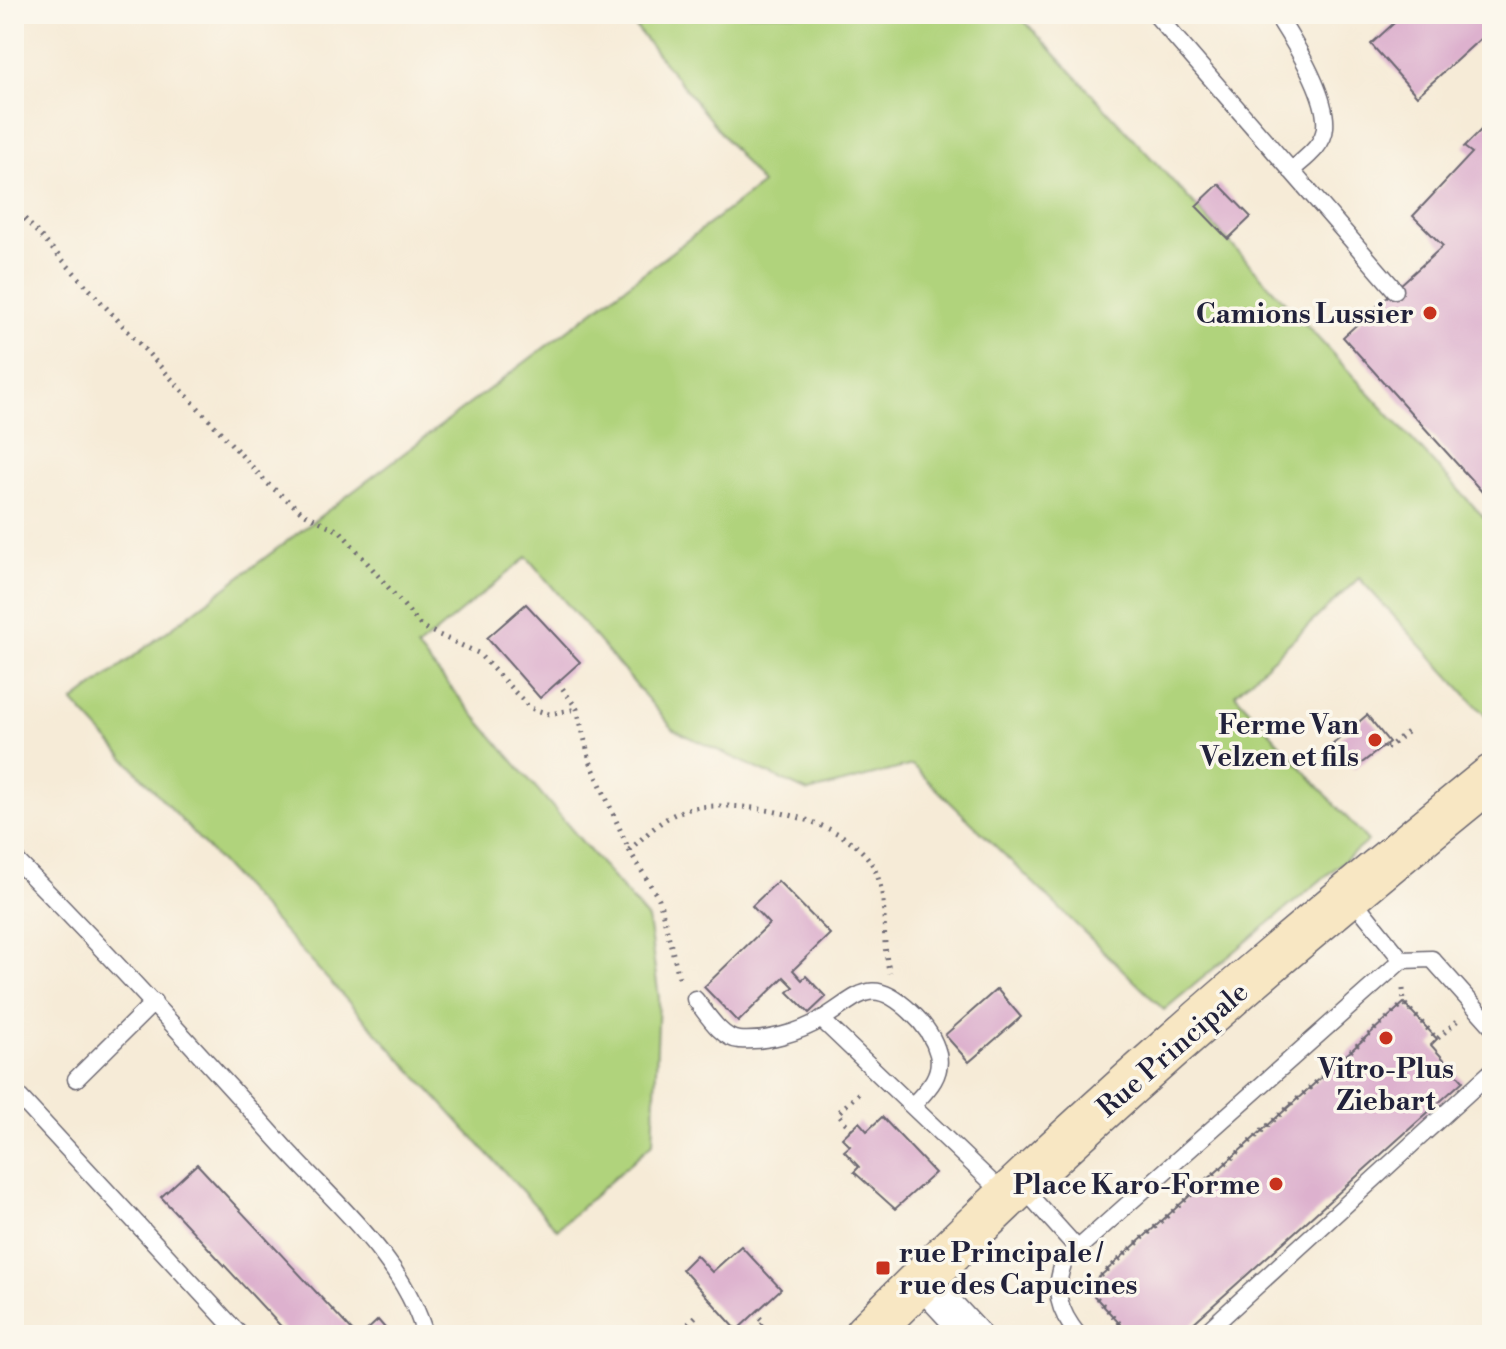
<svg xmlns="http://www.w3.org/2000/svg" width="1506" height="1349" font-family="'Libre Bodoni',serif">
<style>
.green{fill:#b0d37c;stroke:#697a5c;stroke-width:2}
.building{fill:#ddb1ce}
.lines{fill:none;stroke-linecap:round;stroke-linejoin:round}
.lane-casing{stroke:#6c6872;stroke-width:19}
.street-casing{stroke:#6c6872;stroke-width:37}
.secondary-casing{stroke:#6c6872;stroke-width:47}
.path{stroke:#6c6872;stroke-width:5;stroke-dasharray:2 6;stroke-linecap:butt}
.lane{stroke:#fff;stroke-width:16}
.street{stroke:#fff;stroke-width:34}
.secondary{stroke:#f8e7c3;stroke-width:44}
.poi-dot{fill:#c8321e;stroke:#fbf7ec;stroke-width:3}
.labels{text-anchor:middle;stroke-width:7;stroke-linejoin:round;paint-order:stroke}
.poi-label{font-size:28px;font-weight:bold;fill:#22223b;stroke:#fbf7ec;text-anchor:end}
.street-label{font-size:28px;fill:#22223b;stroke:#fbf7ec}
</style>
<rect width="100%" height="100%" fill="#fbf7ec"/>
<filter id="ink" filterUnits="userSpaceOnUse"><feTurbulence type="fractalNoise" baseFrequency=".0125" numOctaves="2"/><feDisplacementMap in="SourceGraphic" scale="16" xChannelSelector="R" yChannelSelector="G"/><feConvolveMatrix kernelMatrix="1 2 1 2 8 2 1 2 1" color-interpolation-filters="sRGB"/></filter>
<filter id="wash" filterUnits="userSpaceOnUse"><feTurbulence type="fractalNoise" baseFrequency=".006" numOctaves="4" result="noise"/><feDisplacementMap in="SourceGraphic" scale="32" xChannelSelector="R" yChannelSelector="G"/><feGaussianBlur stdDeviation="1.8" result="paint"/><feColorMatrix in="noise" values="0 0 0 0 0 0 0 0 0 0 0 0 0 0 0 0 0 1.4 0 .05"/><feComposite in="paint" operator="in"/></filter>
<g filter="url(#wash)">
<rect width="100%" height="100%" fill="#f6ebd7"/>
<path class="green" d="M 625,14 L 1018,14 L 1492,526 L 1492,723 L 1359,578 L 1235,694 L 1368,841 L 1164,1010 L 912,765 L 808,792 L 674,730 L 527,557 L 417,648 L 648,919 L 659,998 L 653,1143 L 557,1229 L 73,702 L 762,184 Z"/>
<g id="blocks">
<path class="building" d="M 1404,14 L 1492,14 L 1492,32 L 1490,30 L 1417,96 L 1371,44 Z
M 1492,119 L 1492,487 L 1484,494 L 1343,337 L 1443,246 L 1413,216 L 1472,153 L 1464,147 Z
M 1219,184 L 1251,217 L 1228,239 L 1196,206 Z
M 526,604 L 580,662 L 540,698 L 487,638 Z
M 1367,715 L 1389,742 L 1354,769 L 1333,744 Z
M 778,881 L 830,934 L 793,970 L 802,980 L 806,976 L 826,997 L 809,1013 L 788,992 L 794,987 L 784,977 L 738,1022 L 704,987 L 769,924 L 752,906 Z
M 997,989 L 1021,1017 L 969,1062 L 945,1035 Z
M 1404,1003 L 1437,1039 L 1431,1045 L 1463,1081 L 1180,1335 L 1130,1335 L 1087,1288 Z
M 882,1117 L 935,1173 L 895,1209 L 854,1172 L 859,1167 L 844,1151 L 850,1146 L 842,1138 L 859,1122 L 867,1131 Z
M 197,1164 L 356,1335 L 289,1335 L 161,1197 Z
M 741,1246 L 781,1289 L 737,1330 L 682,1269 L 696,1255 L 712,1272 Z
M 378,1320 L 391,1335 L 362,1335 Z"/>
</g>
</g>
<g filter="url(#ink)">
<use href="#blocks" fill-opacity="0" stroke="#6c6872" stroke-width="2"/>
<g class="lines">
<defs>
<path id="lane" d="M 1155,14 L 1395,290
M 1276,14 C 1293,40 1328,96 1325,127 C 1324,146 1304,159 1291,171
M 14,858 C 107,952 196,1049 284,1147 C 334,1202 405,1261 425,1335
M 1402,960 L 1432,959 L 1492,1026
M 695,999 C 705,1011 721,1039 739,1040 C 766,1042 799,1033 822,1019 C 860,996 871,974 911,1012 C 923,1023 934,1038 938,1054 C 943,1076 926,1091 912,1106
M 821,1019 L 1005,1195
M 76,1079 L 154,1002
M 14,1091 L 240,1335
M 1022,1187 L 1077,1248
M 1078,1335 C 1058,1310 1053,1291 1064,1261 L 1402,960 L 1351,897
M 1203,1335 L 1492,1071"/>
<path id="street" d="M 921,1279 L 973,1335"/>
<path id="secondary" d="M 866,1335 C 1061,1136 1275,953 1492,777"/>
</defs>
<use href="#lane" class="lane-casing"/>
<use href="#street" class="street-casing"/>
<use href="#secondary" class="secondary-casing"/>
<path class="path" d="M 14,207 L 268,484 L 303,513 L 341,532 L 422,627 L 478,653 L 530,708 L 549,714 L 577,709
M 558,682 L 577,709 L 590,761 L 629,850 L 659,899 L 680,981
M 1382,747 L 1384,751 L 1408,731
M 629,850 C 648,834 664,815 689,809 C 738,798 847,817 873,866 C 891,900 879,938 890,973
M 1403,989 L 1404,1003 L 1437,1039 L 1457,1021
M 851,1130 L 838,1113 L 862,1090
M 1086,1286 L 1130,1335
M 1083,1292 L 1404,1003
M 677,1335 L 698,1314
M 749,1335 L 764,1322 L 755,1313
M 1105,1335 L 1119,1323"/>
<use href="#lane" class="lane"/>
<use href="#street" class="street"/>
<use href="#secondary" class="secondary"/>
</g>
</g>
<g class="poi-dot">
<circle cx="1430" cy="313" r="8"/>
<circle cx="1375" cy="740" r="8"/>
<circle cx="1386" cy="1038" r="8"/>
<circle cx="1276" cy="1184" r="8"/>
<rect x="875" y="1260" width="16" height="16" rx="4"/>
</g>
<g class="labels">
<g class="poi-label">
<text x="1414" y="323">Camions Lussier</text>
<text x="1359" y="734">Ferme Van<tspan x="1359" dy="32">Velzen et fils</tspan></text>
<text x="1386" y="1078" text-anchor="middle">Vitro-Plus<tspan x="1386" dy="32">Ziebart</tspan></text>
<text x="1260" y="1194">Place Karo-Forme</text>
<text x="899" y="1262" text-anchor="start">rue Principale /<tspan x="899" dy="32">rue des Capucines</tspan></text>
</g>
<g class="street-label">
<text transform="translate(1172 1049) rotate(-41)" y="10">Rue Principale</text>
</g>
</g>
<rect width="1506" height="1349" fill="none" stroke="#fbf7ec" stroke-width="48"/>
</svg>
